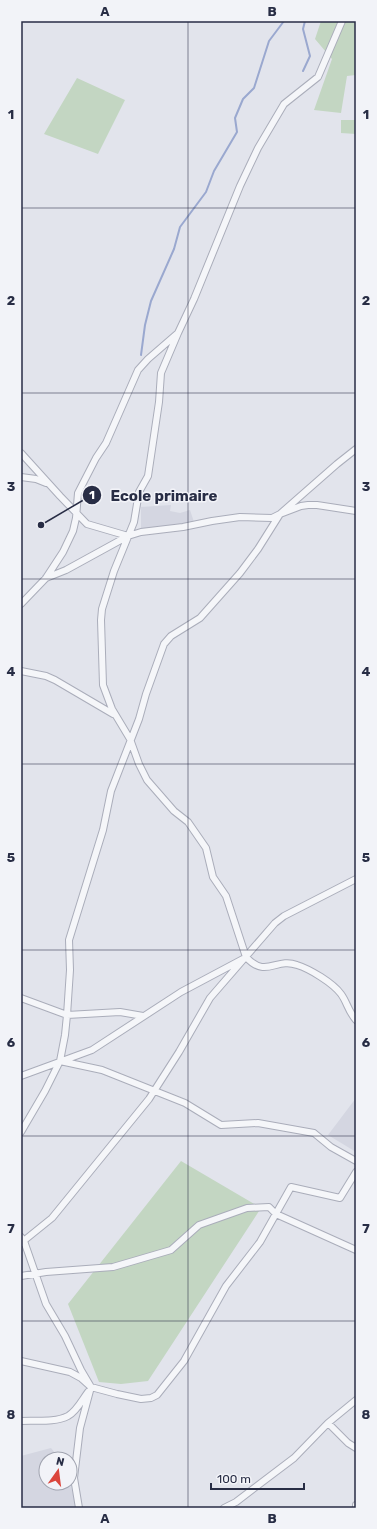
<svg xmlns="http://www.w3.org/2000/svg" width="377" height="1529" font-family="Rubik,sans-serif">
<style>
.built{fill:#d4d6e1}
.green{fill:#c3d6c2}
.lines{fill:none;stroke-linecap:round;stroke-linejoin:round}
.stream{stroke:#9aa8cf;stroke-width:2}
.street-casing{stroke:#aaadba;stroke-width:8}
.street{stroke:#f5f6f9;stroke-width:6}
.grid{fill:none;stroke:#282d45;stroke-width:1;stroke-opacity:0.55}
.leader{fill:none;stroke:#282d45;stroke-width:1.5}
.callout-dot{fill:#282d45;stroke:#f2f3f8;stroke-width:1.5}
.mark-label{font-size:12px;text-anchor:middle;font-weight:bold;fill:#fff}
.callout-label{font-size:15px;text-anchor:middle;font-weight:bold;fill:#282d45;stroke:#f2f3f8;stroke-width:3;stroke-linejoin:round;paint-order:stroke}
.neatline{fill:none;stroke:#282d45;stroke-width:1.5}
.grid-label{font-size:13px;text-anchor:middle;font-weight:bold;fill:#282d45}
</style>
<rect width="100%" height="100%" fill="#e2e4ec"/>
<path class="built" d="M 171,505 L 170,511 L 180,513 L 190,510 L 195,525 L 141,532 L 141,507 Z
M 356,1098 L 356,1152 L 328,1135 Z
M 51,1448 L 60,1459 L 46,1459 L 46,1483 L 70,1483 L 77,1508 L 21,1508 L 21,1456 Z"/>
<path class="green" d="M 321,21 L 356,21 L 356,75 L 347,76 L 341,113 L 314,110 L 332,59 L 315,39 Z
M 77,78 L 125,100 L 98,154 L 44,134 Z
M 341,120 L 356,120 L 356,134 L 341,133 Z
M 181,1161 L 261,1208 L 148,1381 L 121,1384 L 99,1382 L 68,1304 Z"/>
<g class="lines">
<path class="stream" d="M 303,71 L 310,56 L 303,29 L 305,21
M 141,355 L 145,325 L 151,301 L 174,249 L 180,227 L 206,192 L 214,171 L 237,132 L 235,118 L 243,99 L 254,88 L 269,41 L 284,21"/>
<defs>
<path id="street" d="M 178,333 L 161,373 L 159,402 L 148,476 L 139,492 L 134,522 L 114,571 L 102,609 L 101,620 L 103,685 L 112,709 L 130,739 L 139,764 L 147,780 L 174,811 L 188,822 L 206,848 L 213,877 L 226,896 L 246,957 C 266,979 276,957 297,965 C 310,969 333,983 341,994 C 347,1002 348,1011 356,1020
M 21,453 L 60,496 L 87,524 L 128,536
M 21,477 L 36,479 L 46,483
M 46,578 L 66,570 L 128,536 L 141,532 L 183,527 L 212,521 L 240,517 L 272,518 L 280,514 L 337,464 L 356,449
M 21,604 L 46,578 L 63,552 L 73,531 L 76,518 L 78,493 L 96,458 L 106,443 L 138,370 L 148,359 L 178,333 L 194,299 L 240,186 L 258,148 L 284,104 L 318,77 L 342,21
M 21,671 L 46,676 L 55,680 L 113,714
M 21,998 L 67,1015 L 120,1012 L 143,1016
M 60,1061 L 102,1070 L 185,1103 L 221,1125 L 258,1123 L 314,1133 L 331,1147 L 356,1161
M 21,1076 L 92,1050 L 181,992 L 243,959
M 21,1132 L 45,1091 L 60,1061 L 65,1035 L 67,1015 L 70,970 L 69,940 L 103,830 L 111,791 L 139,719 L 146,694 L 164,644 L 171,636 L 200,618 L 240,573 L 258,549 L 280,514 L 301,506 L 308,505 L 317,505 L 356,511
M 21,1237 L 24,1241 L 46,1304 L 65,1336 L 81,1370 L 91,1387 L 80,1428 L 74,1478 L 79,1508
M 21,1243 L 52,1218 L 149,1099 L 179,1052 L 210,998 L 275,923 L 284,916 L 356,879
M 21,1276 L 46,1272 L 113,1267 L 171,1250 L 199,1225 L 247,1208 L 269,1207 L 276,1214 L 356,1250
M 21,1361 L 70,1372 L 81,1378 L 91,1387 L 117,1394 L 141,1399 L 151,1398 L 157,1395 L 184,1361 L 226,1286 L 260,1242 L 291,1187 L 340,1198 L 356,1172
M 21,1421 C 36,1420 54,1423 68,1416 C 77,1411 82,1400 88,1392
M 328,1423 L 348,1443 L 356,1448
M 224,1508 L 236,1502 L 294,1458 L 328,1423 L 356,1400
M 356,1508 L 356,1505"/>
</defs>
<use href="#street" class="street-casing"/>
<use href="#street" class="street"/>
</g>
<path class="grid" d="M 188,21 L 188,1508M 21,208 L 356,208M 21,393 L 356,393M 21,579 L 356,579M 21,764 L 356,764M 21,950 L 356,950M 21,1136 L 356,1136M 21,1321 L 356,1321"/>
<path class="leader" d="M41 525L92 495"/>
<g class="callout-dot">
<circle cx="41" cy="525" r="4"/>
<circle cx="92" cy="495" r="10"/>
</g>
<g class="mark-label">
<text x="92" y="499">1</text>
</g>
<g class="callout-label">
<text x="164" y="501">Ecole primaire</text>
</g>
<rect width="377" height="1529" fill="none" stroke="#f2f3f8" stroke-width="44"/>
<g transform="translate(58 1471) rotate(14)"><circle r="19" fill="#f2f3f8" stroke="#a1a4b0"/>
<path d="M0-3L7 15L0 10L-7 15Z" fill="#db453c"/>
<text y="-6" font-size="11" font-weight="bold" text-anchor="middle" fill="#282d45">N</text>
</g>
<path d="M211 1483v6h93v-6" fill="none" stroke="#282d45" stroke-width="2"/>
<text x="217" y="1483" font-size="12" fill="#282d45" stroke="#f2f3f8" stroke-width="3" paint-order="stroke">100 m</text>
<rect x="22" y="22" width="333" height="1485" class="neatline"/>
<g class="grid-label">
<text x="105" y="16">A</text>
<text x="272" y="16">B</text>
<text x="11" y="119">1</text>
<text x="366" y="119">1</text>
<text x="11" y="305">2</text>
<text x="366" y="305">2</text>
<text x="11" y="491">3</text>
<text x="366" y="491">3</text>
<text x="11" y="676">4</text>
<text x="366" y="676">4</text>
<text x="11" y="862">5</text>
<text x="366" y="862">5</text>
<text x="11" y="1047">6</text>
<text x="366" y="1047">6</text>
<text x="11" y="1233">7</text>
<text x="366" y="1233">7</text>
<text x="11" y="1419">8</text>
<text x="366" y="1419">8</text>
<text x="105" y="1523">A</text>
<text x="272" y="1523">B</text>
</g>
</svg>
